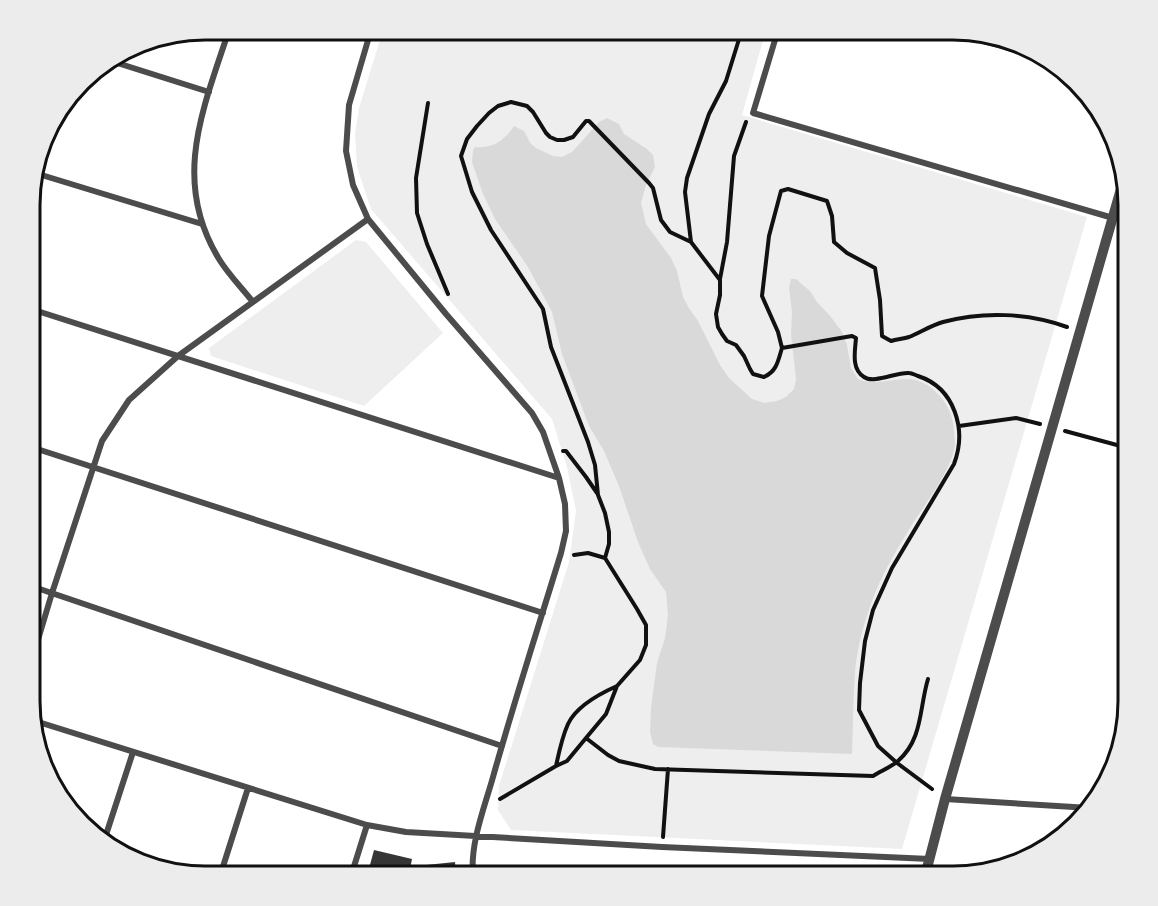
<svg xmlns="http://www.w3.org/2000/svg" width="1158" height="906" font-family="'Golos Text',sans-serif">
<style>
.green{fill:#eee}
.water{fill:#d9d9d9}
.building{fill:#353535}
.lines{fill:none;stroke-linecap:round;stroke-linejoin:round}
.path{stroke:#111;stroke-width:4}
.minor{stroke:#4c4c4c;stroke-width:6}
.tertiary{stroke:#4c4c4c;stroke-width:10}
.rim{fill:none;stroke:#111;stroke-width:3}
</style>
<rect width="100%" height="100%" fill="#fff"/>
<path class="green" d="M 383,30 L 766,30 L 742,115 L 1087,217 L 902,849 L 511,830 L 498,810 L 499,786 L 569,562 L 576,511 L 567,467 L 552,419 L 371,209 L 357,167 L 355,133 L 359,108 Z
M 356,240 L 366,242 L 443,333 L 364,406 L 211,356 L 209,348 Z"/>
<path class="water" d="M 607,118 L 619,124 L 624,134 L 647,149 L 653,155 L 655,167 L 646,185 L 641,203 L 646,224 L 671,258 L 677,271 L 683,297 L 689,308 L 698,321 L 720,365 L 729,378 L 752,399 L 764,403 L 777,401 L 786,397 L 794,389 L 796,379 L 791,335 L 792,312 L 789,288 L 791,279 L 796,279 L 810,291 L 817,302 L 831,317 L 842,332 L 847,345 L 851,368 L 858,379 C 887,390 907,366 935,391 C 947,402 953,415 954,431 C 954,435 955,440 955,444 C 952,471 924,505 910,528 C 896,551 881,576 872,601 C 864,623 857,648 855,672 C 853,699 853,727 852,754 L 658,747 L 653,744 L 650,732 L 651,708 L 657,663 L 665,638 L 668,615 L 666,592 L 650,569 L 638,542 L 619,486 L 604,451 L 589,426 L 562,354 L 552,312 L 528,267 L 495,219 L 483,194 L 472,162 L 473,150 L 475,147 C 493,149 505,140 514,126 L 524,131 L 531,144 L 536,148 L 553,156 L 562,157 L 572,152 L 599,122 Z"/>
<path class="building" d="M 374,850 L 412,859 L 410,869 L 413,869 L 411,876 L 367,876 Z
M 455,862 L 456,876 L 427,876 L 426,865 Z"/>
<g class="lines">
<path class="path" d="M 428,103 L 416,178 L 417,213 L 427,244 L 448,294
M 691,242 L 685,192 L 687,178 L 709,114 L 726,81 L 740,36
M 720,279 L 727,242 L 734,156 L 746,122
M 782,348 L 778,332 L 762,296 L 769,236 L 781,191 L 788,189 L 827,201 L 832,216 L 834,242 L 847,253 L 875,268 L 880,300 L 882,336 L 891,341 C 897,339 903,339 909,337 C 921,332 932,325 943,322 C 984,311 1028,313 1067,327
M 959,426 L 1016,418 L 1040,424
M 1065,431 L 1128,448
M 563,451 L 566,451 L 586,477 L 597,493
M 574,555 L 588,553 L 605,558
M 928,679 C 919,709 923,739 898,761 C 891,767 881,771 873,776 L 655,769 L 619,761 L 608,755 L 586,738 L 606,714 L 617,686 L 640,660 L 646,645 L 646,625 L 637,609 L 605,558 L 609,544 L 609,532 L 605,513 L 598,495 L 595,465 L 588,442 L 551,347 L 543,309 L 491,230 L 472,192 L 461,156 L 467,139 L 477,126 L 489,113 L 498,106 L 511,102 L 527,106 L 533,112 L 546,133 L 550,137 L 557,140 L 564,140 L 573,137 L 586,121 L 589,121 L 649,183 L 653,188 L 661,220 L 670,232 L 691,242 L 720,280 L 720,295 L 716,314 L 718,327 L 722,334 L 727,341 L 736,345 L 744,356 L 750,369 L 753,374 L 764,377 C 777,371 778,361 782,348 L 852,336 L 856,338 C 855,351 851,369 864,377 C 874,384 896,372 909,373 C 912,373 915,375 918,376 C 955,388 967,430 954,464 L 892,568 L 873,610 L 865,641 L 860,683 L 859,710 L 878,746 L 897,763 L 932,789
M 556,766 C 559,752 562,737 568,724 C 576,707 599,694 617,686
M 500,799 L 556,766 L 567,761 L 586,738
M 663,837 L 668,769"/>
<path class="minor" d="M 229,30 C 203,109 171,181 219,259 C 228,274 242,288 253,302
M 371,30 L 349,105 L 346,151 L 353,185 L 368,219 L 446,314 L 532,413 L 543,432 L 559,478 L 565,504 L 566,531 L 561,553 C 538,628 514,702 493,777 C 484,809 470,843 473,876
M 778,30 L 753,113 L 1113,218
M 947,30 L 1042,58
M 111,61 L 209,92
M 35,173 L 202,224
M 31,309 L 559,478
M 31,447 L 543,613
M 31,586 L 502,746
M 31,663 L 52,593 L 102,441 L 129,400 L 178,356 L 368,219
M 32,720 L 367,825 L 406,832 L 662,847 L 930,859
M 945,799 L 1090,808
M 104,841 L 133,752
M 220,876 L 248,788
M 351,876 L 367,825"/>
<path class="tertiary" d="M 925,876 L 945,799 L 1123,182"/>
</g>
<path d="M0 0H1158V906H0ZM205 40H953A165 165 0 0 1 1118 205V701A165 165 0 0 1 953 866H205A165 165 0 0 1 40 701V205A165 165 0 0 1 205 40Z" fill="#ececec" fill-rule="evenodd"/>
<path class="rim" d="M205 40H953A165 165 0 0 1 1118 205V701A165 165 0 0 1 953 866H205A165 165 0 0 1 40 701V205A165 165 0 0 1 205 40Z"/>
</svg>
